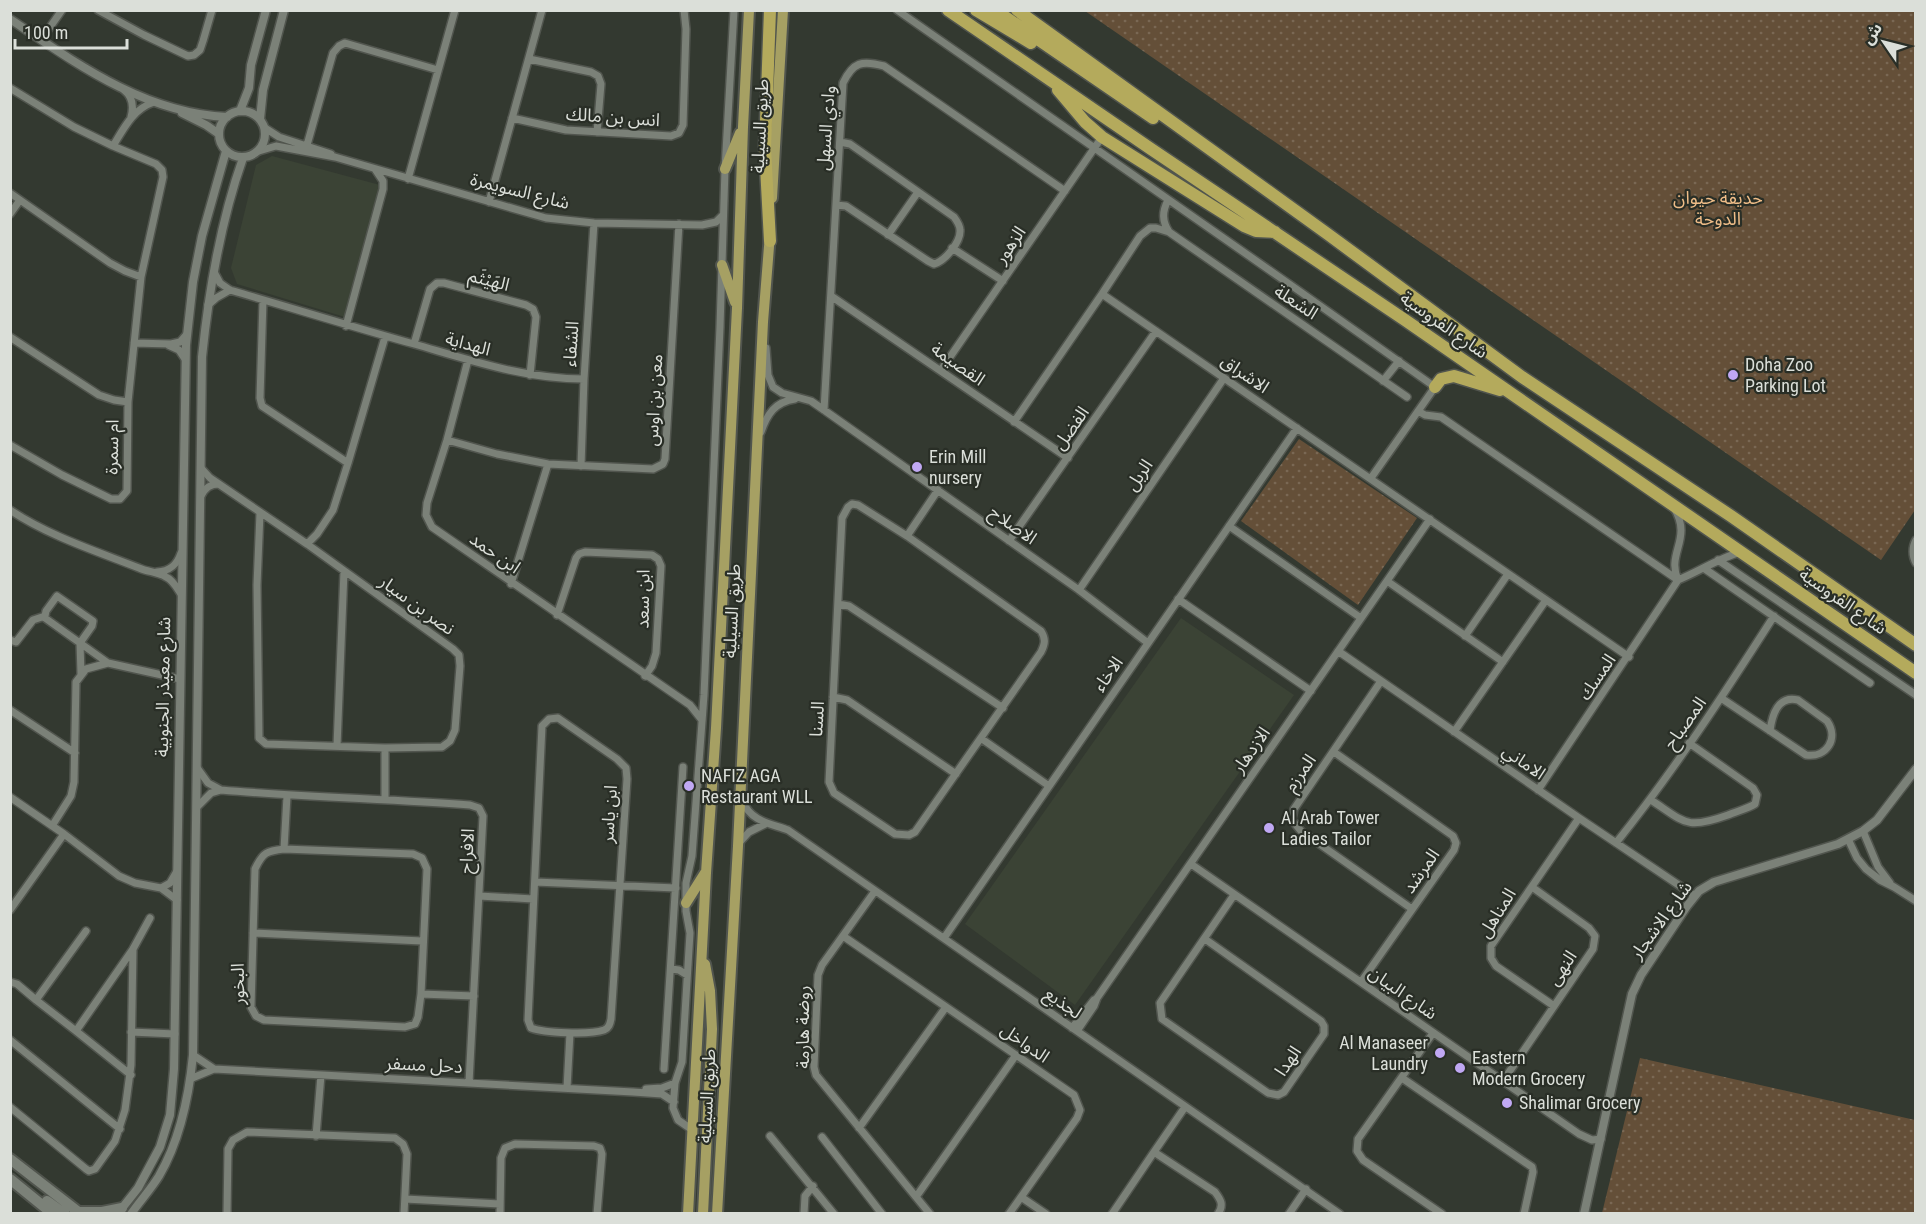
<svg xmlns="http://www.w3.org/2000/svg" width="1926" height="1224" font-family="'Roboto Condensed','Noto Sans Arabic',sans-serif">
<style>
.built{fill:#3b4335}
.grass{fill:url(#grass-dots)}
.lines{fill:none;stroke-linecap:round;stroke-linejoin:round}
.minor-casing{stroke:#51554e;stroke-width:10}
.tertiary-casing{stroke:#51554e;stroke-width:11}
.secondary-casing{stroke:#51554e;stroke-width:14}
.primary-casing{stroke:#51554e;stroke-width:14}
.trunk-casing{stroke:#51554e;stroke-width:15}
.minor{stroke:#7b8178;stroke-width:7}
.tertiary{stroke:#7b8178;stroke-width:8}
.secondary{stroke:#7b8178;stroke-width:10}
.primary{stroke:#a6a063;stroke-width:10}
.trunk{stroke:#b4aa5c;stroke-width:12}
.poi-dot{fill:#c0a8f3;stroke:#292e26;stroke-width:2}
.labels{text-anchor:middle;stroke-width:4.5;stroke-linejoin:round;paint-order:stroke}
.street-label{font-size:18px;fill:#dbdfd9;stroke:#292e26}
.park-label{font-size:18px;fill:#efbd88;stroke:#292e26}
.poi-label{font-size:18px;fill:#dbdfd9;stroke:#292e26;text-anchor:start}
</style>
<defs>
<pattern id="grass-dots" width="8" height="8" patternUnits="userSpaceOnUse" patternTransform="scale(1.5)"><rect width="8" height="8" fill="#644f38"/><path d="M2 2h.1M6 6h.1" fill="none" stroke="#7a6854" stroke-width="1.8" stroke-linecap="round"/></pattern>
</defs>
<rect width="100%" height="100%" fill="#333930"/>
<path class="built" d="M 272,156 L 380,185 L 387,189 L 348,318 L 237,284 L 231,268 L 256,165 Z
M 1181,618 L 1294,695 L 1075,1005 L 965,924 Z"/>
<path class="grass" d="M 1085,11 L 1915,11 L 1915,510 L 1881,560 Z
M 1299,439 L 1417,518 L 1358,605 L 1241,521 Z
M 1640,1058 L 1915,1120 L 1915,1213 L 1602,1213 Z"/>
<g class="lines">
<defs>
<path id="minor" d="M 98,10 L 144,35 L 188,56 L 194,55 L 200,50 L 203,41 L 212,10
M 897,10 L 1295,288 L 1435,387 L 1371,478
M 41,40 L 62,10
M 529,59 L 591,72 L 598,76 L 601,84 L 597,132
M 10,88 L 74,127 L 113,146 L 156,164 L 162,170 L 163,177 L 141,277 L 128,402 L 127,491 L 120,499 L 111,499 L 62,475 L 10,445
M 124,90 C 133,97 134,106 131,117
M 512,118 L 566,130 L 671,136 L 679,133 L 683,125 L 686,29 L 684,10
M 265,128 L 279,137 L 331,154
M 307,145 L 333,53 L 339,46 L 345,43 L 438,70
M 113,146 C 124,128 133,109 154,102
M 259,151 L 276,146 L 335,157 L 546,218 L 594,223 L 702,225 L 716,222 L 723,215
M 408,179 L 455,10
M 10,193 L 110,263 L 125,271 L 141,277
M 1168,200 C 1162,212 1162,221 1169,232
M 489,202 L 542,10
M 836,205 L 846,206 L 928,261 L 934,264 C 945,261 961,242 960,230 C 960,225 957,221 954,217 L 850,144 L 840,142
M 10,214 L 20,200
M 888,235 L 918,192
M 952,248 L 1003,281
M 214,272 L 220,283 L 230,290 C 292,308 353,327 414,344 C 470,360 525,379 584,379
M 1102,294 L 1629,657
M 831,296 L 1068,458
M 263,300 L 260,398 L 262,406 L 348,463
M 208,305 L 216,298 L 230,290
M 346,326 L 383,189 L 383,181 L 375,169
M 10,337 L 99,395 L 114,400 L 128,402
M 134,343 L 171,344 L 180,342 L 187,334
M 414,344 L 430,289 L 437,283 L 444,283 L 526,305 L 533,309 L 536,317 L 530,375
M 168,345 L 179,350 L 185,359
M 766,348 L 768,375 L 773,387 L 782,393 L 811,401 L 824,410 L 1079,590 L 1148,643
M 468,360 L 447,440 L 427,503 L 426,515 L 432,527 L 690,705 L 702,720
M 941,370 L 1102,137
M 1383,381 L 1399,361
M 824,410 L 843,83 C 853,62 862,60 884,66 L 1065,191
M 1418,411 L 1425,415 L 1441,417 L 1678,580
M 1014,422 L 1102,294 L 1140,236 L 1150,228 L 1156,228 L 1169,232 L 1407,397
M 761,432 C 767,414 775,402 795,399
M 447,440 L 497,454 L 548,464 L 653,469 L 663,464 L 665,459 L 679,224
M 581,466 L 584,379 L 594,223
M 201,468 L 210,478 L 307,544 L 453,649 L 459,655 L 460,666 L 455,730 L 450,741 L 442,747 L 385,748 L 266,744 L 259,738 L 257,585 L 260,513
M 201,496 C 205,488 210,484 219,484
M 852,504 L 858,505 L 907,536 L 1041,631 C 1046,639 1045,644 1041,652 L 915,832 L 909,835 L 895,834 L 834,793 L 829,782 L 842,518 L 848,507 Z
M 1674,508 C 1693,539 1666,553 1678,580
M 10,510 C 49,536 96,551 139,568 C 148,572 158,572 166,577 C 173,580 177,588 181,594
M 1229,526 L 1361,618
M 907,536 L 938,490
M 1916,540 C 1912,547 1912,556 1916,563
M 1009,541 L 1156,331
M 307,544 L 317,534 L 333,510 L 348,463 L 385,337
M 1718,560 L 1916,695
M 1705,569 L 1870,683
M 157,572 C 170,571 177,565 181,553
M 1387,581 L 1503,662
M 511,584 L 548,464
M 1079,590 L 1224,378
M 1178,599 L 1311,691
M 838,604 L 849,606 L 1003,708
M 557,615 L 576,558 L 579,554 L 585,552 L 652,555 L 658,559 L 661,566 L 656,653 L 652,666 L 645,676
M 45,616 L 45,618 L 108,663
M 1465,636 L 1508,574
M 10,640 L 16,642 L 33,620 L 45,616 L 46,611 L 57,596 L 93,621 L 92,626 L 80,643 L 81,674
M 1338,651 L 1579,818 L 1695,896
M 1381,681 L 1294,809 L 1292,820 L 1301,831 L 1412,909
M 833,697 L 847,700 L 956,774
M 1721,698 L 1806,755 C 1827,758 1839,738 1827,721 L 1798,700 C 1778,695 1772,715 1770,731
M 10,710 L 75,753
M 558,718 L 617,759 L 626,768 L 627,779 L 611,1019 C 610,1024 609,1028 604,1030 C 590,1035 544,1033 531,1028 L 528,1020 L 542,726 L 549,719 Z
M 1454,732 L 1546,600
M 982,739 L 1049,786
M 337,746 L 344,571
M 385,748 L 385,799
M 1334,752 L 1453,836 L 1456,843 L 1454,850 L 1361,982
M 198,769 L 208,783 L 221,790
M 1538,790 L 1678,580 C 1700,571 1719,558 1741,552
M 10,797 L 64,834 L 119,876 L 135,883 L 161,888 L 177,900
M 1651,800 C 1686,823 1686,830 1728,815 C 1737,811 1747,809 1755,804 L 1757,795 L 1753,788 L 1689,743
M 742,801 C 752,822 769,823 788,830 L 1340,1214
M 197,807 L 211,793 L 221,790 C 304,797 387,799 470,805 L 479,808 L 483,816 L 469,1083
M 52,826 L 71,796 L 74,782 L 76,682 L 86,669 L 108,663 L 180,679
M 1863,831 L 1878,867 L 1890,883
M 1848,839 L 1857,858 L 1866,869 L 1880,880 L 1894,887 L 1916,901
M 739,843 L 749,832 L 765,824
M 1616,843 C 1674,771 1724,694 1774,616
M 284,849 L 413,854 L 422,858 L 427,869 L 421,994 L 418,1017 L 415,1024 L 405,1027 L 264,1020 L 256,1016 L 251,1007 L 255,869 C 263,852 267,851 284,849 Z
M 284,849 L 287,796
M 1191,864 L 1579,1134 L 1592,1140 L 1601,1139
M 535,882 L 676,888
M 161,888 L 170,883 L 177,871
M 875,891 L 822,965 L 818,975 L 814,1067 L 816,1075 L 930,1214
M 479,896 L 533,899
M 10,910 L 64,834
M 86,931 L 36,1000 L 76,1031 L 133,949 L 150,918
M 253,933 L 422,941
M 843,936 L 1074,1095 L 1080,1110 L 1077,1118 L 1009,1214
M 944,938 L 1297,428
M 1205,939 L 1321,1021 L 1324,1026 L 1324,1034 L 1284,1092 L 1278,1095 L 1268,1093 L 1162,1019 L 1160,1003 L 1234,895
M 671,969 L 679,970 L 687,975
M 10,982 L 17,984 L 36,1000
M 421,994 L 474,996
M 1554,1006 L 1496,966 L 1491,958 L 1491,946 L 1579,818
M 1072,1028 L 1094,1000
M 76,1031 L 131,1075
M 1077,1031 L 1094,1006 L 1097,998 L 1430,519
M 131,1032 L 175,1034
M 1433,1033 L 1358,1139 L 1357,1151 L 1363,1160 L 1442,1214
M 10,1040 L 120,1129
M 193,1055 L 214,1069
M 664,1069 L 683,767
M 1402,1078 L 1532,1167 L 1533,1172 L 1524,1214
M 190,1079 L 214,1069 L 633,1092 L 662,1094 L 674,1102
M 1503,1081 L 1593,949 L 1595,936 L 1589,928 L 1532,887
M 567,1088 L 570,1033
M 646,1089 L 662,1088 L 675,1083
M 10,1107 L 86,1169 L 89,1171 L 95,1169 L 115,1141 L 125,1110 L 131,1065 L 133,949
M 859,1128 L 946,1007
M 691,1129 L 678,1120 L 673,1108 L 675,1083 L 682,1062 L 690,933 L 686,911 L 686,883 L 692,856 L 704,695 L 720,327 L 725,169 L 734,10
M 316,1136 L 321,1075
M 770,1136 L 834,1214
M 822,1137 L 882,1214
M 1154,1152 L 1185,1107
M 916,1197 L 1016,1055
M 1021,1197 L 1046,1214
M 405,1199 L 500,1204
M 227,1214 L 228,1149 L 233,1140 L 247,1132 L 395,1138 L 403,1144 L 407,1154 L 404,1214
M 500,1214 L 501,1158 L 505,1148 L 515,1144 L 594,1146 L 600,1148 L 602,1154 L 597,1214
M 804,1214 L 805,1196 L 813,1186
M 1112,1214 L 1154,1152 L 1215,1192 C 1221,1200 1224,1205 1218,1214
M 1289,1214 L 1306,1189"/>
<path id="tertiary" d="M 10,19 C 77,64 144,113 227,117
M219 134a23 23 0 1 1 46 0a23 23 0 1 1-46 0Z
M 240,111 L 249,88 L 251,65 L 266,10
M 182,113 L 206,125 L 219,134
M 260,119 L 263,90 L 284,10
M 119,1212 L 138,1188 L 160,1147 L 170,1115 L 174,1069 L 186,345 L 193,282 L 202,236 L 226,151
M 131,1214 C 140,1201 151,1189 159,1176 C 180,1140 189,1096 193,1055 L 202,357 C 209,289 220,223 243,158
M 1584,1214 L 1632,994 L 1641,975 L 1687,906 L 1699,891 L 1714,882 L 1838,844 L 1863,831 L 1877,820 L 1916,769"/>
<path id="secondary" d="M 10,1159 L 81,1214
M 10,1179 L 53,1214
M 47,1201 L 65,1214
M 78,1212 L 102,1212 L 122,1208"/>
<path id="primary" d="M 725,169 L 740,133
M 772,198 L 783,10
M 722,265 L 735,302
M 686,903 L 705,873
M 688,1214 L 706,873 L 716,728 L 737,308 L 743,127 L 749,10
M 703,1214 L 712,1029 L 710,991 L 705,964
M 717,1214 L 738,846 L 763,322 L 770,234"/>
<path id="trunk" d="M 948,10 L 1151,149 L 1405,320 L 1916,673
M 976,10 L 1031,43
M 995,10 L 1153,118
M 1017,10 L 1329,235 L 1522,377 L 1731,516 L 1916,645
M 1058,90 L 1085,122 L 1102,137 L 1244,226 L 1256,231 L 1275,232
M 770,241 L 765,148 L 770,10
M 1435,387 L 1441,379 L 1454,376 L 1500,390"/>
</defs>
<use href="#minor" class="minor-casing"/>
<use href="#tertiary" class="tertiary-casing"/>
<use href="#secondary" class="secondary-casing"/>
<use href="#primary" class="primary-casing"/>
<use href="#trunk" class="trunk-casing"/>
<use href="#minor" class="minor"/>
<use href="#tertiary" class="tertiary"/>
<use href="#secondary" class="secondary"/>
<use href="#primary" class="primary"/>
<use href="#trunk" class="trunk"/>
</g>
<g class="poi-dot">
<circle cx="1733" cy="375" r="6"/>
<circle cx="917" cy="467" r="6"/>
<circle cx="689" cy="786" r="6"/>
<circle cx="1269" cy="828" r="6"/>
<circle cx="1440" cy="1053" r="6"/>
<circle cx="1460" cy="1068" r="6"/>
<circle cx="1507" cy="1103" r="6"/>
</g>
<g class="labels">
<g class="street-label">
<text transform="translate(613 117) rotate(4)" y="6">انس بن مالك</text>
<text transform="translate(760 126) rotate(-87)" y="6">طريق السيلية</text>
<text transform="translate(826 128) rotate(-86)" y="6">وادي السهل</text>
<text transform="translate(520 191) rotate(14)" y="6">شارع السويمرة</text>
<text transform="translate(1010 245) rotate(-56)" y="6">الزهور</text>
<text transform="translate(489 280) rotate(15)" y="6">الهَيْثَم</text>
<text transform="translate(1296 302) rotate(33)" y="6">الشعلة</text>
<text transform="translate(1444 325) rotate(35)" y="6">شارع الفروسية</text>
<text transform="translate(468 344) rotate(15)" y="6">الهداية</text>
<text transform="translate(571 344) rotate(-86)" y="6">الشفاء</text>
<text transform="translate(958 364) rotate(35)" y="6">القصيمة</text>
<text transform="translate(1245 374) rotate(34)" y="6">الاشراق</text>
<text transform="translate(654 400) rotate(-87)" y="6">معن بن اوس</text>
<text transform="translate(1071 428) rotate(-55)" y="6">الفضل</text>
<text transform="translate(112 447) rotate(-89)" y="6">ام سمرة</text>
<text transform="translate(1139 475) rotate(-56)" y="6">الربل</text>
<text transform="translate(1013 525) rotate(35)" y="6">الاصلاح</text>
<text transform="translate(495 553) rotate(35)" y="6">ابن حمد</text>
<text transform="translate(643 599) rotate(-89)" y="6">ابن سعد</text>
<text transform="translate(1843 601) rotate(35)" y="6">شارع الفروسية</text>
<text transform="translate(417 605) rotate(36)" y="6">نصر بن سيار</text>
<text transform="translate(732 611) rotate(-87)" y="6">طريق السيلية</text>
<text transform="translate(1108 674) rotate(-55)" y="6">الاخاء</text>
<text transform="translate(1597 677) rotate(-56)" y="6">المسك</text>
<text transform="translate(163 687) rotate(-89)" y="6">شارع معيذر الجنوبية</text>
<text transform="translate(817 719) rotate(-87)" y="6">السنا</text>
<text transform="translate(1685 723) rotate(-55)" y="6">المصباح</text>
<text transform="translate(1251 750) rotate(-55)" y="6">الازدهار</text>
<text transform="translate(1524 762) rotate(35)" y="6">الاماني</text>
<text transform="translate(1300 773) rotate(-55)" y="6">المرزم</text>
<text transform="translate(609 814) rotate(-86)" y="6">ابن ياسر</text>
<text transform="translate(467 851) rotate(-87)" y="6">الافراح</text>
<text transform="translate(1421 871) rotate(-55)" y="6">المرشد</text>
<text transform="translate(1497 913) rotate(-58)" y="6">المناهل</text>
<text transform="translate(1661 920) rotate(-54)" y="6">شارع الاشجار</text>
<text transform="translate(1562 968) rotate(-56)" y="6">النهى</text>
<text transform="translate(238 984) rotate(-91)" y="6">البخور</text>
<text transform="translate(1403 993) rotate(35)" y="6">شارع البيان</text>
<text transform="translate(1063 1003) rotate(35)" y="6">لجذيع</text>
<text transform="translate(803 1027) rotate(-90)" y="6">روضة هارمة</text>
<text transform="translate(1025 1043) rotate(35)" y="6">الدواخل</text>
<text transform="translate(1288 1061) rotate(-56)" y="6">الهدا</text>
<text transform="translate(424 1065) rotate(3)" y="6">دحل مسفر</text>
<text transform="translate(707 1096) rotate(-87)" y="6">طريق السيلية</text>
</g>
<g class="park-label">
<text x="1718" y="204">حديقة حيوان<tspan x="1718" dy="21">الدوحة</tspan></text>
</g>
<g class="poi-label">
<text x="1745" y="371">Doha Zoo<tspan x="1745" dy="21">Parking Lot</tspan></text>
<text x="929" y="463">Erin Mill<tspan x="929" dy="21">nursery</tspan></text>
<text x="701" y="782">NAFIZ AGA<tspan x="701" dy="21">Restaurant WLL</tspan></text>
<text x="1281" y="824">Al Arab Tower<tspan x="1281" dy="21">Ladies Tailor</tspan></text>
<text x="1428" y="1049" text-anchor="end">Al Manaseer<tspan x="1428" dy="21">Laundry</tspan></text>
<text x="1472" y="1064">Eastern<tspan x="1472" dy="21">Modern Grocery</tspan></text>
<text x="1519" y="1109">Shalimar Grocery</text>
</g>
</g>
<rect width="1926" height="1224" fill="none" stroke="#dbdfd9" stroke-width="24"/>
<g transform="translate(1884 42) rotate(305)" stroke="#292e26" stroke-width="4.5" paint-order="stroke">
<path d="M0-4.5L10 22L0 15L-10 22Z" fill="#dbdfd9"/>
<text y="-9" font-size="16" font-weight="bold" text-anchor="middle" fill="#dbdfd9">ش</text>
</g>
<path d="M15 39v9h112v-9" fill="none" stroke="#dbdfd9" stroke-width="3"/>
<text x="24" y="39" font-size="18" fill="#dbdfd9" stroke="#292e26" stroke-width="4.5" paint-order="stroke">100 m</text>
</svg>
